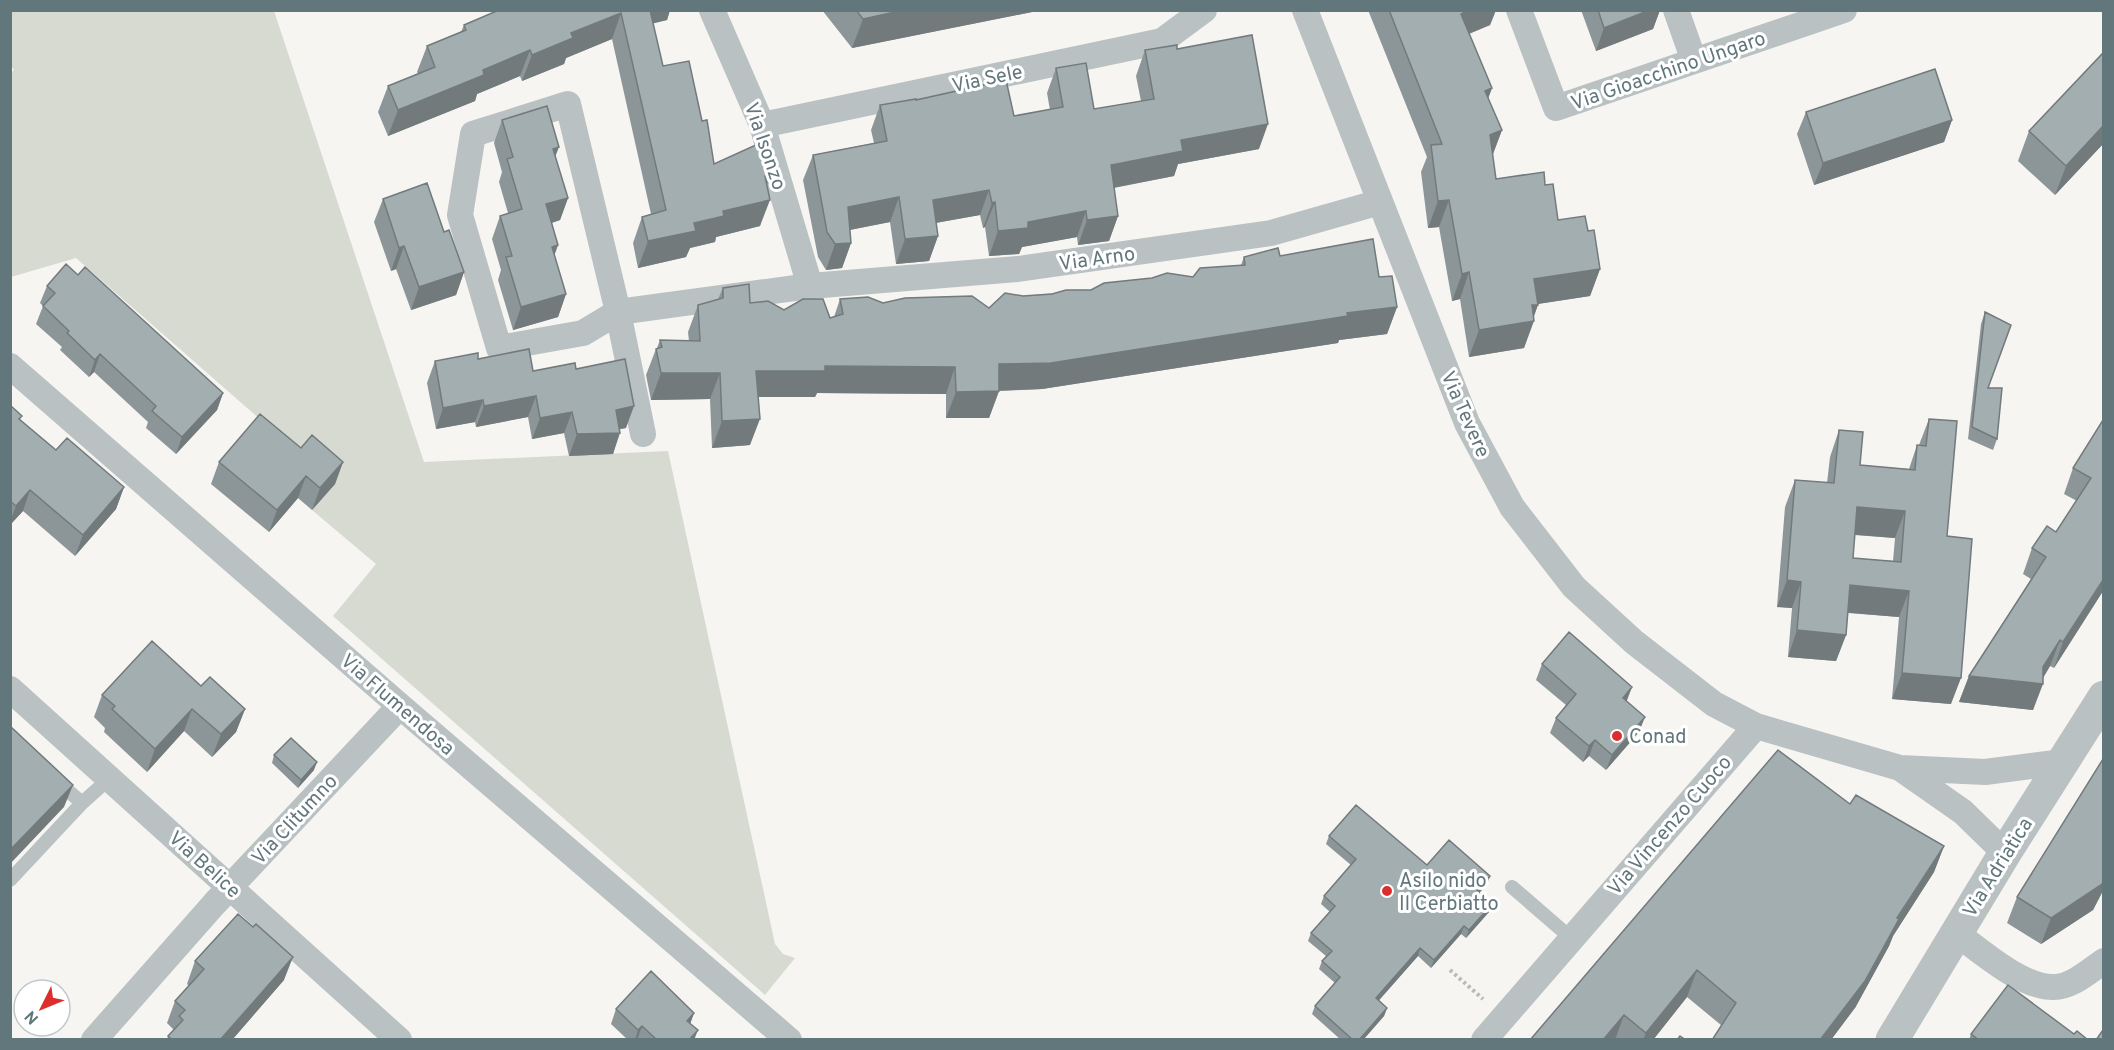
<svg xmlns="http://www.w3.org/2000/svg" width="2114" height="1050" font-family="Overpass,sans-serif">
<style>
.green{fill:#d6dad1}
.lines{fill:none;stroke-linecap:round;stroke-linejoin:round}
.path{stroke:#b7bbbc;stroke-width:4;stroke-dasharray:3 3;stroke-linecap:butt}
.service{stroke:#bac1c2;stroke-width:14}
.minor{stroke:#bac1c2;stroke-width:26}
.tertiary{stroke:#bac1c2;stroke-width:33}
.wall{fill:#8c9698;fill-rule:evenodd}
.shaded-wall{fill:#727a7c}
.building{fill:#a3aeb1;stroke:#727a7c;stroke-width:1.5;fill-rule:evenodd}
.poi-dot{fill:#db2e2d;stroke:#fff;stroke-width:2}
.labels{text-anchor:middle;stroke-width:6;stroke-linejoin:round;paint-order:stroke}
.street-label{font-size:20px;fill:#62777c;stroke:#fff}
.poi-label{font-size:20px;fill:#62777c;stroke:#fff;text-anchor:start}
</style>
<rect width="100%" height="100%" fill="#f6f5f2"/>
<path class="green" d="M 11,11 L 274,11 L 424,462 L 668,451 L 775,944 L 783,954 L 795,958 L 765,995 L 333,616 L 376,564 L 312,510 L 334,484 L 76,258 L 11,277 L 10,74 L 14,70 L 11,65 Z"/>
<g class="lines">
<path class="path" d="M 1450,970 L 1483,999"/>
<path class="service" d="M 82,803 L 110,778
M 10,880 L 82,803 L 57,781
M 1512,887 L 1571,938"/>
<path class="minor" d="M 712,10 L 762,125 L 810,286
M 1305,10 L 1467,423 L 1512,507 L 1574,587 L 1634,642 L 1714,704 L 1756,726 L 1900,768 L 1985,772 L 2063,762
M 1519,10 L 1556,108 L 1844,10
M 1676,10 L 1694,61
M 762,125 L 1162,41 L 1204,10
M 10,366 L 400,706 L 789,1040
M 643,434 L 618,312 L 583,333 L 499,348 L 460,215 L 473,134 L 568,104 L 618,312 L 810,286 L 1018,269 L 1271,233 L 1380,202
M 10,689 L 399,1040
M 1900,768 L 1963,812 L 2005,853
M 1956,933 C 1981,951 2022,988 2054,987 C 2072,987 2089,971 2104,961
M 94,1040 L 215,903 L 400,706
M 1484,1040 L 1756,726"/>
<path class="tertiary" d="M 1892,1040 L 2005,853 L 2104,697"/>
</g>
<path class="wall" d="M 499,10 L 670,10 L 667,20 L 653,23 L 663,66 L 702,121 L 714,164 L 766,185 L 760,226 L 716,237 L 715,242 L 690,248 L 686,257 L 638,268 L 633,243 L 642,217 L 651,214 L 612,39 L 566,58 L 564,64 L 522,81 L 520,76 L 477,94 L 475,101 L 388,136 L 378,112 L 388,86 L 418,74 L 417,72 L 427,46 L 461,32 L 464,25 Z
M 822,10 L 1042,10 L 852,48 Z
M 1368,10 L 1496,10 L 1490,25 L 1469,34 L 1492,88 L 1488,98 L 1502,130 L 1492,155 L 1496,179 L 1545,185 L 1558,220 L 1588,231 L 1600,269 L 1590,296 L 1538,304 L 1524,348 L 1469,357 L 1460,299 L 1452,301 L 1439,227 L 1428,228 L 1421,172 L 1427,157 Z
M 1581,10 L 1660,10 L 1653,29 L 1596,51 Z
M 1177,49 L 1259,149 L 1178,164 L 1174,176 L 1114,188 L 1118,216 L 1109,241 L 1078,245 L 1077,237 L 1022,247 L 1019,254 L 989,256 L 985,227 L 983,228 L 980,215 L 936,223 L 938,236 L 929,261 L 896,264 L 890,222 L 850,230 L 851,243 L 842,268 L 826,270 L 818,257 L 803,180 L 813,155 L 874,143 L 871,130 L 880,105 L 916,100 L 1014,116 L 1050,110 L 1047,93 L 1056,68 L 1094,109 L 1141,101 L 1136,76 L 1145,50 Z
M 1806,112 L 1952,120 L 1944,142 L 1814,185 L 1797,134 Z
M 502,120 L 555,156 L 568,198 L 560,220 L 552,223 L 558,245 L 554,256 L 566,294 L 558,317 L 513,330 L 498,280 L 501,270 L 492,239 L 500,216 L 508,213 L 499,182 L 502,172 L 494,143 Z
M 2029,131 L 2103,144 L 2055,195 L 2018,161 Z
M 383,199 L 444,232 L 464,272 L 456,295 L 411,310 L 396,269 L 391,271 L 374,222 Z
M 1280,256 L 1379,277 L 1397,307 L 1387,334 L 1339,340 L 1338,343 L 1042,389 L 999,391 L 989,418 L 946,418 L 946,394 L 817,393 L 815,397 L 758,397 L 750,445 L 712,448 L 710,399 L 651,400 L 646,375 L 656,349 L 657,348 L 660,340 L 689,341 L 688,332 L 698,305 L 718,299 L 723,288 L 750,303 L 830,318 L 834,317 L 840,299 L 883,303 L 989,308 L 1023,296 L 1091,290 L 1193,277 L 1241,265 L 1244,257 Z
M 78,275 L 223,393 L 217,410 L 176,454 L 146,428 L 148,422 L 94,372 L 89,377 L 60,350 L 62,347 L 36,324 L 43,306 L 40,303 L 47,286 Z
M 1985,312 L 1988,388 L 1997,439 L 1993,450 L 1968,439 L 1981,324 Z
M 478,359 L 533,371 L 576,369 L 626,428 L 620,429 L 613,454 L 569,456 L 564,433 L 532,439 L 528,417 L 476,427 L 475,422 L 436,429 L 427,383 L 435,361 Z
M 10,405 L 21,420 L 56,450 L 124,487 L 116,509 L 75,556 L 23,511 L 10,525 Z
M 1929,419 L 1947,536 L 1951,704 L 1892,699 L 1899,617 L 1848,613 L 1846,635 L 1836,661 L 1788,657 L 1792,608 L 1777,607 L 1785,507 L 1795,480 L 1827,483 L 1830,457 L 1839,430 L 1860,465 L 1909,469 L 1917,445 L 1919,445 ZM 1854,535 L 1895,538 L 1893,561 L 1853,558 Z
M 2103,419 L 2103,591 L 2054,668 L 2050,666 L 2043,678 L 2033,710 L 1959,702 L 1969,676 L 2031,579 L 2023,574 L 2032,548 L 2056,532 L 2077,501 L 2064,494 L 2073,468 Z
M 301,448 L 343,462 L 335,484 L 312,510 L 298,498 L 269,532 L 211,484 L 219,462 Z
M 1542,664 L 1627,701 L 1639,732 L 1606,770 L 1589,756 L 1583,762 L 1550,733 L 1556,718 L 1566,705 L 1536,680 Z
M 201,686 L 245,709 L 236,732 L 212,757 L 184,731 L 147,772 L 104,732 L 105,728 L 94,717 L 102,695 Z
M 274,755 L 314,770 L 298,788 L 272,763 Z
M 2103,759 L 2103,891 L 2093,910 L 2041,944 L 2007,923 L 2017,897 Z
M 1850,804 L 1944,846 L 1934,872 L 1893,936 L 1889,946 L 1855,1008 L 1721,1025 L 1687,997 L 1653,1040 L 1530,1040 Z
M 1329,836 L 1427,865 L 1490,876 L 1487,884 L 1479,893 L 1492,904 L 1489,912 L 1466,938 L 1461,934 L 1431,968 L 1418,956 L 1379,1000 L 1387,1008 L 1384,1016 L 1363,1040 L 1341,1040 L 1312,1014 L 1315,1006 L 1335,983 L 1319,969 L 1322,961 L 1326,956 L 1308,941 L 1311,933 L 1330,912 L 1321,904 L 1324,896 L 1351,865 L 1326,844 Z
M 195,961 L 284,980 L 232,1040 L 167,1040 L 168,1036 L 174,1030 L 167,1023 L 175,1001 L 189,986 L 187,984 Z
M 616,1009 L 694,1013 L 690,1024 L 694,1040 L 628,1040 L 611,1024 Z
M 1971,1034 L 2088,1040 L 1969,1040 Z"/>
<path class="shaded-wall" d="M 645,10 L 670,10 L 667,20 L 639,27 Z
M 904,10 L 1042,10 L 852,48 L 863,19 Z
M 1469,10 L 1496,10 L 1490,25 L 1451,41 L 1461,14 Z
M 1650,10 L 1660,10 L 1653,29 L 1596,51 L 1604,28 Z
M 621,13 L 612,39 L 566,58 L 564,64 L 522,81 L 532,55 L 571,33 Z
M 530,50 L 520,76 L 477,94 L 475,101 L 388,136 L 398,110 L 483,70 Z
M 1492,88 L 1482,115 L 1485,91 Z
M 1952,120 L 1944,142 L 1814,185 L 1823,163 Z
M 1268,124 L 1259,149 L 1178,164 L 1174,176 L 1101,190 L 1111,165 L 1181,140 Z
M 2103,126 L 2103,144 L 2055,195 L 2066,166 Z
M 1502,130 L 1492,157 L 1490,135 Z
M 559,147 L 550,170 L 553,149 Z
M 771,174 L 761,200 L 765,176 Z
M 989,190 L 980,215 L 923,225 L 933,200 Z
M 899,197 L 890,222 L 839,232 L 848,207 Z
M 568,198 L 560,220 L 538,227 L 546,204 Z
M 770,200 L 760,226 L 716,237 L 715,242 L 690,248 L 686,257 L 638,268 L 648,241 L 723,211 Z
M 1449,200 L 1439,227 L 1428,228 L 1438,201 Z
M 995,202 L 985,227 L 983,228 L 992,203 Z
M 1086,211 L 1077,237 L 1022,247 L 1019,254 L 989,256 L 998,231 L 1028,222 Z
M 1118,216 L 1109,241 L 1078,245 L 1087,220 Z
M 938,236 L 929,261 L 896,264 L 905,239 Z
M 851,243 L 842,268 L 826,270 L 835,244 Z
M 558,245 L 550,267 L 552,247 Z
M 404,246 L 396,269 L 391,271 L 399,248 Z
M 1600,269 L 1590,296 L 1524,306 L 1534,279 Z
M 464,272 L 456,295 L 411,310 L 419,287 Z
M 1469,272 L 1460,299 L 1452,301 L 1462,274 Z
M 566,294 L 558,317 L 513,330 L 521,307 Z
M 1532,305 L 1538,305 L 1532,321 L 1534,321 L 1524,348 L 1469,357 L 1479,330 Z
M 1397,307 L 1387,334 L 1339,340 L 1338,343 L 1042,389 L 989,391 L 999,364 L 1347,313 Z
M 100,354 L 94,372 L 89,377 L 95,360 Z
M 825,366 L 955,367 L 946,394 L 817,393 L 815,397 L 746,397 L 756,371 Z
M 661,373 L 720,373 L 710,399 L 651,400 Z
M 999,391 L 989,418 L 946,418 L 956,392 Z
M 223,393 L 217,410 L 176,454 L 182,437 Z
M 536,396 L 528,417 L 476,427 L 484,406 Z
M 483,400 L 475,422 L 436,429 L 443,408 Z
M 634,406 L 626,428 L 608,431 L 616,410 Z
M 572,412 L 564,433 L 532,439 L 540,418 Z
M 760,419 L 750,445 L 712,448 L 722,421 Z
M 620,433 L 613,454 L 569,456 L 577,434 Z
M 343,462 L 335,484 L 312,510 L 320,488 Z
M 306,476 L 298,498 L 269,532 L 277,510 Z
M 124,487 L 116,509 L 75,556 L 83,535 Z
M 30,490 L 23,511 L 10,525 L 10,522 L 16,506 Z
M 1857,507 L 1905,511 L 1895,538 L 1847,534 Z
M 1787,580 L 1801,582 L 1792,608 L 1777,607 Z
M 2103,580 L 2103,591 L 2054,668 L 2063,642 Z
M 1850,585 L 1909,591 L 1899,617 L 1840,612 Z
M 1797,630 L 1846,635 L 1836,661 L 1788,657 Z
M 2060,640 L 2050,666 L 2040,683 L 2043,684 L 2033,710 L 1959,702 L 1969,676 L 2043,667 Z
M 1902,673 L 1961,678 L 1951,704 L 1892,699 Z
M 1632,687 L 1626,703 L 1623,698 Z
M 192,709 L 184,731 L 147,772 L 155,749 Z
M 245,709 L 236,732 L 212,757 L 221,734 Z
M 1645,717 L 1639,732 L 1606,770 L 1612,755 Z
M 1595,740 L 1589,756 L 1583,762 L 1589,746 Z
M 317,762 L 314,770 L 298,788 L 301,780 Z
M 73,785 L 64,807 L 10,864 L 10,850 Z
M 1944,846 L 1934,872 L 1893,936 L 1889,946 L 1855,1008 L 1831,1040 L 1820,1040 Z
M 1490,876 L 1487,884 L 1474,899 L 1477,891 Z
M 2103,882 L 2103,890 L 2093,910 L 2041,944 L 2051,918 Z
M 1492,904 L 1489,912 L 1466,938 L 1469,930 Z
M 1464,926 L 1461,934 L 1431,968 L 1434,960 Z
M 1420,948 L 1418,956 L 1374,1006 L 1376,998 Z
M 293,957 L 284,980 L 232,1040 L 220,1040 Z
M 1697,970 L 1687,997 L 1653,1040 L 1643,1040 L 1646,1033 Z
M 1387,1008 L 1384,1016 L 1363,1040 L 1359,1040 Z
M 694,1013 L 689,1027 L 687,1021 Z
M 1624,1015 L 1615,1040 L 1603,1040 Z
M 642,1026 L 637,1040 L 635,1040 L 638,1030 Z
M 698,1030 L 694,1040 L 689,1040 Z"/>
<path class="building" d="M 499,10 L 650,10 L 663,66 L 689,61 L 702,121 L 707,120 L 714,164 L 758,144 L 771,174 L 765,176 L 770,200 L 723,211 L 724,216 L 694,223 L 696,231 L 648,241 L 642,217 L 666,210 L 621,13 L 571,33 L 573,38 L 532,55 L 530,50 L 483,70 L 484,75 L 398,110 L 388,86 L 435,67 L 427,46 L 466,30 L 464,25 Z
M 856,10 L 904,10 L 863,19 Z
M 1389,10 L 1469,10 L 1461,14 L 1492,88 L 1485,91 L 1502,130 L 1490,135 L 1496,179 L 1544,172 L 1545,185 L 1553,184 L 1558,220 L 1585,216 L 1588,231 L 1594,230 L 1600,269 L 1534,279 L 1538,305 L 1532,305 L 1534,321 L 1479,330 L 1469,272 L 1462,274 L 1449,200 L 1438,201 L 1431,145 L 1442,144 Z
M 1598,10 L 1650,10 L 1604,28 Z
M 1252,35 L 1268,124 L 1181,140 L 1183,151 L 1111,165 L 1118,216 L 1087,220 L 1086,211 L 1028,222 L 1028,228 L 998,231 L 995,202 L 992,203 L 989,190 L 933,200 L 938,236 L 905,239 L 899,197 L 848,207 L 851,243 L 835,244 L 827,232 L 813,155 L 887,141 L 880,105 L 916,99 L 916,100 L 1006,80 L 1014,116 L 1063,107 L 1056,68 L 1086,63 L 1094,109 L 1154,99 L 1145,50 L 1177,45 L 1177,49 Z
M 2103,53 L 2103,126 L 2066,166 L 2029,131 Z
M 1935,69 L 1952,120 L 1823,163 L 1806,112 Z
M 547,106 L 559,147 L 553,149 L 568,198 L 546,204 L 558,245 L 552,247 L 566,294 L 521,307 L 506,257 L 512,256 L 500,216 L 522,209 L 507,159 L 513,157 L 502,120 Z
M 427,183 L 444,232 L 449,230 L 464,272 L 419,287 L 404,246 L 399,248 L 383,199 Z
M 1373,239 L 1379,277 L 1392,276 L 1397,307 L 1347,313 L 1348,316 L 1051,363 L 999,364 L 999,391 L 956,392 L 955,367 L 825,366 L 825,371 L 756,371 L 760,419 L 722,421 L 720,373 L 661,373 L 656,349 L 662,347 L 660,340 L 700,341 L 698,305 L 723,298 L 723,288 L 749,284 L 750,303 L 768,301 L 784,310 L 803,299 L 823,299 L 830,318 L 843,314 L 840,299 L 868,297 L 883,303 L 905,298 L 972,296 L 989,308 L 1005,293 L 1023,296 L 1052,294 L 1066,290 L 1091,290 L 1104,283 L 1152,278 L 1167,273 L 1193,277 L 1200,268 L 1245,265 L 1244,257 L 1278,248 L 1280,256 Z
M 66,264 L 78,275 L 85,267 L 223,393 L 182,437 L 152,411 L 156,406 L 100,354 L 95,360 L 67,333 L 69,331 L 43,306 L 55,293 L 47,286 Z
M 1985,312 L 2011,325 L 1988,388 L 2002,388 L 1997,439 L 1972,427 Z
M 529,349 L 533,371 L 575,363 L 576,369 L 625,359 L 634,406 L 616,410 L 620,433 L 577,434 L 572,412 L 540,418 L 536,396 L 484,406 L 483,400 L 443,408 L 435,361 L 478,353 L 478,359 Z
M 10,405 L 22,416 L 19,419 L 56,450 L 67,438 L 124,487 L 83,535 L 30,490 L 16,506 L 10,501 Z
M 260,414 L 301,448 L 312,435 L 343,462 L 320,488 L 306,476 L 277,510 L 219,462 Z
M 1929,419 L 1957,421 L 1947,536 L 1972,539 L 1961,678 L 1902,673 L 1909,591 L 1850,585 L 1846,635 L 1797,630 L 1801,582 L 1787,580 L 1795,480 L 1834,483 L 1839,430 L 1863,432 L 1860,465 L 1915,470 L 1917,445 L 1926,446 ZM 1857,507 L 1905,511 L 1901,562 L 1853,558 Z
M 2103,420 L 2103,580 L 2063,642 L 2060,640 L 2043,667 L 2043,684 L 1969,676 L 2046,557 L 2032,548 L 2047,526 L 2056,532 L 2091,478 L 2073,468 Z
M 1569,632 L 1632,687 L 1623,698 L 1645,717 L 1612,755 L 1595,740 L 1589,746 L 1556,718 L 1576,694 L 1542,664 Z
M 152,641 L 201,686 L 210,677 L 245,709 L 221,734 L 192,709 L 155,749 L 112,709 L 115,706 L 102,695 Z
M 10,726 L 73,785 L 10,850 Z
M 291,738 L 317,762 L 301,780 L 274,755 Z
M 1778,750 L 1850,804 L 1856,795 L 1944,846 L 1897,918 L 1899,919 L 1865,981 L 1820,1040 L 1712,1040 L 1736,1003 L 1697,970 L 1646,1033 L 1624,1015 L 1603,1040 L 1530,1040 Z
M 2103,759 L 2103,882 L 2102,884 L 2051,918 L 2017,897 Z
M 1356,805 L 1427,865 L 1449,840 L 1490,876 L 1477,891 L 1492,904 L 1469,930 L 1464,926 L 1434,960 L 1420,948 L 1376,998 L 1387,1008 L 1359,1040 L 1353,1040 L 1315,1006 L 1340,977 L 1322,961 L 1332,951 L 1311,933 L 1335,906 L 1324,896 L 1356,859 L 1329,836 Z
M 238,914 L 253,927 L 256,924 L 293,957 L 220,1040 L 172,1040 L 168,1036 L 183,1020 L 179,1016 L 185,1010 L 175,1001 L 204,969 L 195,961 Z
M 651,971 L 694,1013 L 687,1021 L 698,1030 L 689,1040 L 657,1040 L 642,1026 L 638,1030 L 616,1009 Z
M 2008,985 L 2074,1034 L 2077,1031 L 2088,1040 L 1979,1040 L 1971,1034 Z
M 2103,1030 L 2103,1040 L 2096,1040 Z
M 1680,1036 L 1686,1040 L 1677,1040 Z"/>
<g class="poi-dot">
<circle cx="1617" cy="736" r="6"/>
<circle cx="1387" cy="891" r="6"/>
</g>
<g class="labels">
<g class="street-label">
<text transform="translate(1668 70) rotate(-19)" y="7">Via Gioacchino Ungaro</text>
<text transform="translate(987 78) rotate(-12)" y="7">Via Sele</text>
<text transform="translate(766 146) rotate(71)" y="7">Via Isonzo</text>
<text transform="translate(1097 258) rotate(-8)" y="7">Via Arno</text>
<text transform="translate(1466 414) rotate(66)" y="7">Via Tevere</text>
<text transform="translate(398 704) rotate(41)" y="7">Via Flumendosa</text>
<text transform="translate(294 819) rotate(-47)" y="7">Via Clitumno</text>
<text transform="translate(1669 825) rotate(-49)" y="7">Via Vincenzo Cuoco</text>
<text transform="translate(205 864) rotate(42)" y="7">Via Belice</text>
<text transform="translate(1997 867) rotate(-58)" y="7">Via Adriatica</text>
</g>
<g class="poi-label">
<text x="1629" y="743">Conad</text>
<text x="1399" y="887">Asilo nido<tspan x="1399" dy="23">Il Cerbiatto</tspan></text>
</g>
</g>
<rect width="2114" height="1050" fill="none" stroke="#62777c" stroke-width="24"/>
<g transform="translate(42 1008) rotate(227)"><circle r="28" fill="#ffffff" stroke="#c0c9cb" stroke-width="1.5"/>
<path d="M0-4.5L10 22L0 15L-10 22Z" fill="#db2e2d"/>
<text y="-9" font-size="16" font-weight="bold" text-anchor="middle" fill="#62777c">N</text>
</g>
</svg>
